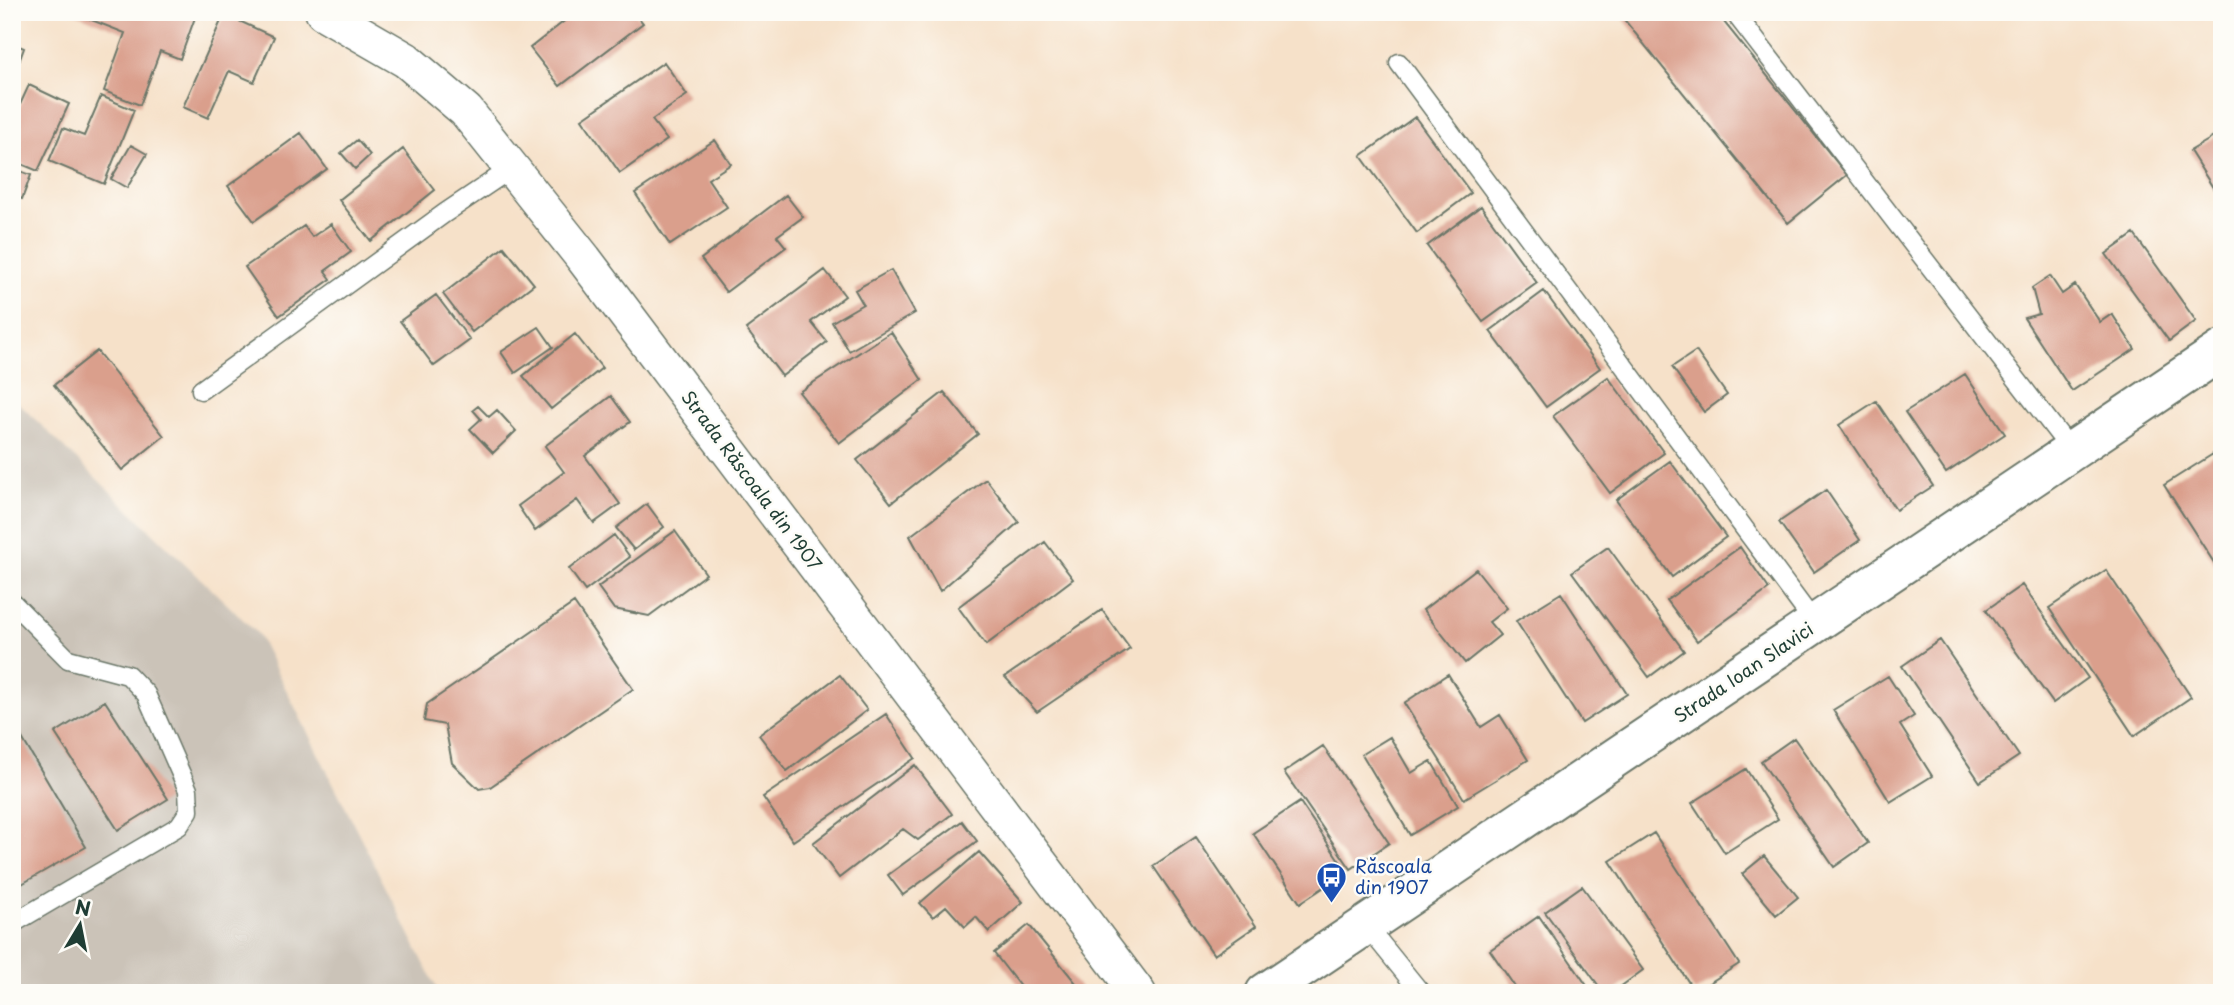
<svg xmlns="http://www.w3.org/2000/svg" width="2234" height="1005" font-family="'Playpen Sans',sans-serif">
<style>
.industrial{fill:#cbc3b8}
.building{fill:#da9f8c}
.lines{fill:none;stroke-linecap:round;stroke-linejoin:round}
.lane-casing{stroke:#6a7668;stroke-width:21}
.street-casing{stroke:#6a7668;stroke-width:38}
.secondary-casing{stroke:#6a7668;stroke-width:42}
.lane{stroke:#fff;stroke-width:18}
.street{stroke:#fff;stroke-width:35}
.secondary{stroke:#fff;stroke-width:38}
.labels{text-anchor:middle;stroke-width:5;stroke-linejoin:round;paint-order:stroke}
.street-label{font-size:18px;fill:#1f3d34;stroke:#fdfcf7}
.transit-label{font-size:18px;fill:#164399;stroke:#fdfcf7;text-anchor:start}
</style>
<rect width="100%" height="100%" fill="#fdfcf7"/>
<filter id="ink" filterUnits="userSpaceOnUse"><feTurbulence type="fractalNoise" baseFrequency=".0143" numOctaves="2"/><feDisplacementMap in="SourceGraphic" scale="14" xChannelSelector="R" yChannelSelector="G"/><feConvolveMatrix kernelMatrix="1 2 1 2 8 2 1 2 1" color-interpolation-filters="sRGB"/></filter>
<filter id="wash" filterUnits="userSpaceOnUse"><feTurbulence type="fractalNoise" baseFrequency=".00686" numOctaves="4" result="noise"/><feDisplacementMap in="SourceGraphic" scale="28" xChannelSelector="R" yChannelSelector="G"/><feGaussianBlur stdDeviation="1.57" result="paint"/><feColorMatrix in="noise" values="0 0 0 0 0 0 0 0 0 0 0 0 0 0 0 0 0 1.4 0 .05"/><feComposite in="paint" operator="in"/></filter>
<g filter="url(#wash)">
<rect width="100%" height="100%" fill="#f6e1c9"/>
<path class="industrial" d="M 12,397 L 258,634 L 439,993 L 12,993 Z"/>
<g id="blocks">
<path class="building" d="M 71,12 L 197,12 L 180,59 L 160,51 L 140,105 L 104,91 L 125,33 Z
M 576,12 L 634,12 L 643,23 L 560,86 L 530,48 Z
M 1618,12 L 1716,12 L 1847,175 L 1788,223 Z
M 224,14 L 274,37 L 254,82 L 229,71 L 208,118 L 183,107 Z
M 12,43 L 24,48 L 13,78 L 12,78 Z
M 664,62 L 687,95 L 652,120 L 667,140 L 620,173 L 582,119 Z
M 29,85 L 69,104 L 38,171 L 12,160 L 12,122 Z
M 101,96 L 134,110 L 104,184 L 49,161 L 63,128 L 84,136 Z
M 1415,117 L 1471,193 L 1417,233 L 1361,156 Z
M 2222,132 L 2222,202 L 2190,151 Z
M 301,133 L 327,169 L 254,221 L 228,186 Z
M 357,140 L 370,155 L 355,169 L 341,153 Z
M 715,140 L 731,164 L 708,179 L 727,207 L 670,245 L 635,193 Z
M 131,145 L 147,154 L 127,188 L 111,179 Z
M 403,149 L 435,190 L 371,241 L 339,200 Z
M 12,168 L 31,175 L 22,199 L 12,196 Z
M 786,195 L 803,217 L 777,236 L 786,247 L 726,292 L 701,259 Z
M 1481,206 L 1537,283 L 1483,322 L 1427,246 Z
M 331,224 L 351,252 L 325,271 L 331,279 L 279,316 L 245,267 L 304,226 L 312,237 Z
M 2134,234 L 2196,321 L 2169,341 L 2106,254 Z
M 504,247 L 534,284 L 472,332 L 443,294 Z
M 825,270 L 845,296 L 811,322 L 827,342 L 782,376 L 746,329 Z
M 891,270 L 915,313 L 849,351 L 832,322 L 863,304 L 855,290 Z
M 2050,276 L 2062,294 L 2075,285 L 2100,322 L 2112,314 L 2135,349 L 2072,391 L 2024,318 L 2039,314 L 2032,288 Z
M 1544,291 L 1600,368 L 1546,407 L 1490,331 Z
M 436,295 L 470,340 L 434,366 L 400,321 Z
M 539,327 L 553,347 L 515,373 L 501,352 Z
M 891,332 L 922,380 L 839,443 L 799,392 Z
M 575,334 L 602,368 L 551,409 L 523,376 Z
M 97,351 L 164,436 L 122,470 L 54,385 Z
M 1696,351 L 1727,395 L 1704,412 L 1672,367 Z
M 1965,374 L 2005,434 L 1946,473 L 1905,412 Z
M 1608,377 L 1664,453 L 1610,493 L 1553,416 Z
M 944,392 L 978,434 L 891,503 L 857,460 Z
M 611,396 L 630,422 L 585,456 L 620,504 L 594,523 L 577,500 L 535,531 L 518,506 L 564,472 L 545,446 Z
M 1876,401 L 1933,486 L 1896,510 L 1839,425 Z
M 478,406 L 489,417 L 497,410 L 516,431 L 493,453 L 470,429 L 481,419 L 473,410 Z
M 2213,454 L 2222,467 L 2222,575 L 2164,485 Z
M 1670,461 L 1726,537 L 1672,577 L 1616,500 Z
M 986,479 L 1019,522 L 940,591 L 910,536 Z
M 1826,490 L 1860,540 L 1814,572 L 1779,522 Z
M 647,504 L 664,527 L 634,550 L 616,528 Z
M 675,531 L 706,574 L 649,616 L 614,609 L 598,587 Z
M 614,535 L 630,557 L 585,591 L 569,569 Z
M 1045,542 L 1073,579 L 986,645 L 958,607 Z
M 1608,547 L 1684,651 L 1649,677 L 1572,572 Z
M 1740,547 L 1769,589 L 1697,641 L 1667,600 Z
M 1476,569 L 1507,608 L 1489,622 L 1500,635 L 1465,663 L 1423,610 Z
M 2106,570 L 2191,697 L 2134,736 L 2049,608 Z
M 2022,585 L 2088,678 L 2053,703 L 1986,610 Z
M 1561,593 L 1627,694 L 1582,723 L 1516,621 Z
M 574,603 L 633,689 L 490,787 L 479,789 L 452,763 L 445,725 L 424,721 L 427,704 Z
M 1102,610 L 1130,649 L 1037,712 L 1005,677 Z
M 1940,640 L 2019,756 L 1980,782 L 1902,666 Z
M 1448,674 L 1481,727 L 1500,715 L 1528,760 L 1464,799 L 1404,703 Z
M 840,675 L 867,710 L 787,771 L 759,735 Z
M 1888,676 L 1914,716 L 1900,725 L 1932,776 L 1890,802 L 1833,710 Z
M 105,701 L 168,799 L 118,830 L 55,733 Z
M 886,714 L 915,758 L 793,841 L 763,797 Z
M 12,721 L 86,847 L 20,885 L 12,872 Z
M 1390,737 L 1411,773 L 1431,761 L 1458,806 L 1410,835 L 1362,754 Z
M 1794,738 L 1868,843 L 1834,867 L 1761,761 Z
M 1323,746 L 1389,843 L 1351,869 L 1284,772 Z
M 915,765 L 952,814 L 918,840 L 903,829 L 839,878 L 813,843 Z
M 1746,769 L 1778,819 L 1725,853 L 1692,803 Z
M 1300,802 L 1347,872 L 1300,903 L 1253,833 Z
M 962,821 L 977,841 L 903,895 L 888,875 Z
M 1654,833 L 1739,964 L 1695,992 L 1610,861 Z
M 1196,837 L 1256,926 L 1214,955 L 1153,866 Z
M 979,852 L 1023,902 L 989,932 L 976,917 L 965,927 L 946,906 L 933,917 L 920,903 Z
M 1764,856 L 1798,897 L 1776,915 L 1742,874 Z
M 1582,886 L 1643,970 L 1612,993 L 1604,993 L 1545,912 Z
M 1539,916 L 1592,993 L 1519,993 L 1490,950 Z
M 1029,925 L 1084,993 L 1025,993 L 994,953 Z"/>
</g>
</g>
<g filter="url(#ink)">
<use href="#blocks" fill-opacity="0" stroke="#6a7668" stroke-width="2"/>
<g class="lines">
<defs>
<path id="lane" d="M 1734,12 L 2071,450
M 1399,63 L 1816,625
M 201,390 L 445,213 L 512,168
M 12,602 L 68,659 L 128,675 L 146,694 L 188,790 L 189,811 L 179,826 L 12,924
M 1366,925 L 1421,993"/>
<path id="street" d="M 323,12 L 406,60 L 466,111 L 584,259 L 1138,993"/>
<path id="secondary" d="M 1265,993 L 2222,350"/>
</defs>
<use href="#lane" class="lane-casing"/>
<use href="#street" class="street-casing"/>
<use href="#secondary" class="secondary-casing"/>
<use href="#lane" class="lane"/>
<use href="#street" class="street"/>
<use href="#secondary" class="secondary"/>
</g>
</g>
<defs>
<symbol id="bus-pin" viewBox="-11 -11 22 30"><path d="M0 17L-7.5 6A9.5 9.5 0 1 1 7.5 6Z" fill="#1a4fb4" stroke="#fdfcf7"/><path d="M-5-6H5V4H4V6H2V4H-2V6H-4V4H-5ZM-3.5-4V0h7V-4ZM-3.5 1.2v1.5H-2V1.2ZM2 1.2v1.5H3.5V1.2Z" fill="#fff"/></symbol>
</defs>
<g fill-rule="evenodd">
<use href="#bus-pin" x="1314" y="860" width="35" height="47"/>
</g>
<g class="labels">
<g class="street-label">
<text transform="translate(751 481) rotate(53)" y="6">Strada Răscoala din 1907</text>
<text transform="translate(1744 673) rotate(-34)" y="6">Strada Ioan Slavici</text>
</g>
<g class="transit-label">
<text x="1355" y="873">Răscoala<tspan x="1355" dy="21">din 1907</tspan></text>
</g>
</g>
<rect width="2234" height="1005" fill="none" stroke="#fdfcf7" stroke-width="42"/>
<g transform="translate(80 925) rotate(10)" stroke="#fdfcf7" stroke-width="5" paint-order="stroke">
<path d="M0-5L12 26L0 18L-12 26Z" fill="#1f3d34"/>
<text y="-10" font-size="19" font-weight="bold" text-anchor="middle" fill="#1f3d34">N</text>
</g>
</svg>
